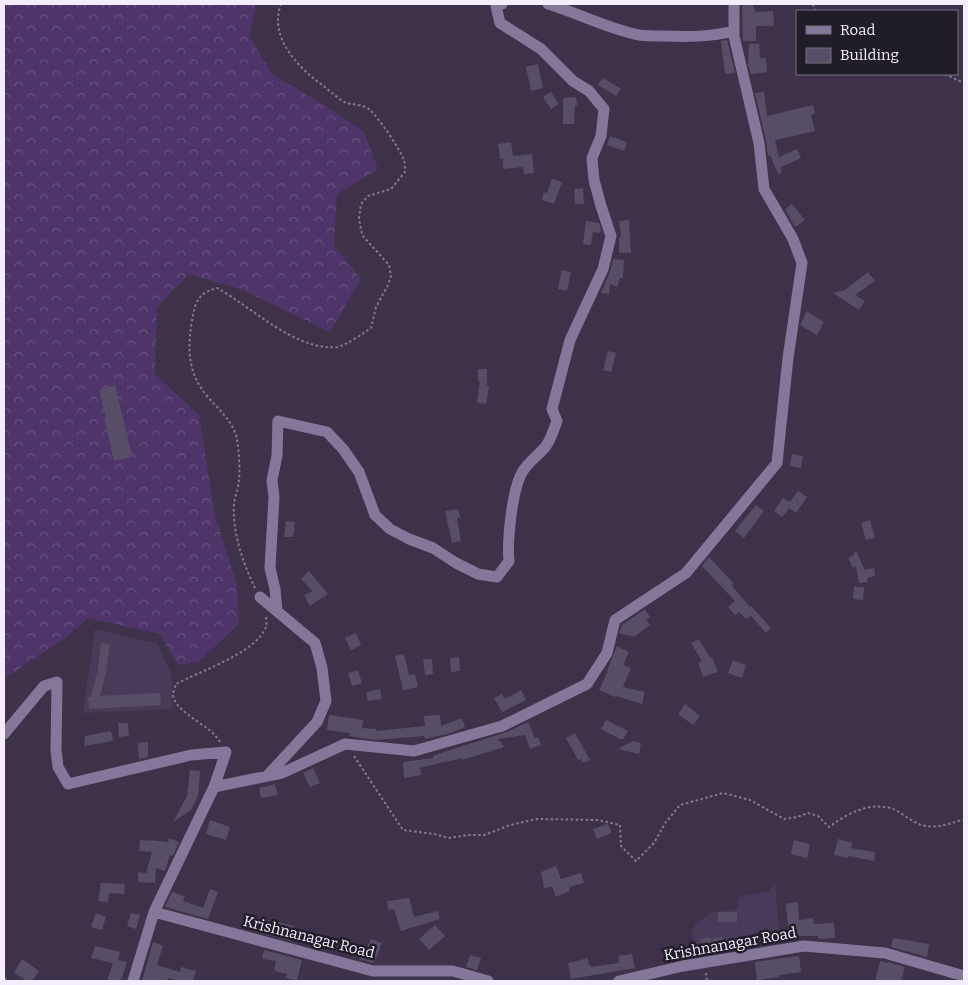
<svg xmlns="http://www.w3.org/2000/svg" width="968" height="985" font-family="Bitter,serif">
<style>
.built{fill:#483b5a}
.forest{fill:url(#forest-crowns)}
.building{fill:#584d67}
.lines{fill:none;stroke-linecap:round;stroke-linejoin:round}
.path{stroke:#847b90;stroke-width:2;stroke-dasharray:2.5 2.5;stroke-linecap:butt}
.minor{stroke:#85779a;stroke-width:11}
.labels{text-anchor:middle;stroke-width:5;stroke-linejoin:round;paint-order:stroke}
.street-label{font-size:15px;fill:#f3edfd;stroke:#211d28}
</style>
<defs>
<pattern id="forest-crowns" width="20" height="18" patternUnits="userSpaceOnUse" patternTransform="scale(1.25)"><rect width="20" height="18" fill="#4d3569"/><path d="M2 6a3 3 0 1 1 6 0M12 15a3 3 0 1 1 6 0" fill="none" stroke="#67537f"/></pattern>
</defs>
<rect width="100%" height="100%" fill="#3d324a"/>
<path class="built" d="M 95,629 L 158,644 L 172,676 L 172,709 L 83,713 Z
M 775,883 L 780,943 L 700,956 L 691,932 L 696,924 L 712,912 L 737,909 L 739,897 L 769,891 Z"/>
<path class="forest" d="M 4,4 L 257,4 L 249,36 L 273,75 L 331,109 L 364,132 L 378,169 L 337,194 L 334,246 L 361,279 L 330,332 L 243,290 L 189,274 L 157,307 L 155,374 L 199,415 L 215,515 L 237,585 L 239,624 L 198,662 L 178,665 L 160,634 L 88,618 L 65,638 L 4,679 Z"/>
<path class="building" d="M 742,4 L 753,4 L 755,12 L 773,11 L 774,26 L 756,26 L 756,41 L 743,41 Z
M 727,40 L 735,73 L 725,74 L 721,41 Z
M 749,44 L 759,44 L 760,58 L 766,58 L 767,72 L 751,74 L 748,65 Z
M 538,64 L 543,88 L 531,91 L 526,67 Z
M 603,78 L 621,89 L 616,96 L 598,85 Z
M 551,92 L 559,104 L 551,109 L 543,97 Z
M 764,92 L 767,116 L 813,105 L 815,114 L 811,115 L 815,131 L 775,140 L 779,157 L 797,149 L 801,158 L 781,167 L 782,173 L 778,174 L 770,155 L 768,156 L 766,141 L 755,93 Z
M 576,97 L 577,106 L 575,106 L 574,124 L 563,124 L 563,98 Z
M 610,136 L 627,142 L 624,151 L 607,145 Z
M 511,142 L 513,156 L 532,154 L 534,173 L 524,174 L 523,167 L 503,169 L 503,159 L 500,159 L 498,144 Z
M 552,179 L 562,182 L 554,204 L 542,200 L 544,192 L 547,193 Z
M 583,188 L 584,204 L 575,204 L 574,189 Z
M 792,204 L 805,220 L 795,227 L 785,209 Z
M 629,220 L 631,253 L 619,253 L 619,237 L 621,237 L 619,221 Z
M 586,221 L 599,223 L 601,229 L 600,233 L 593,232 L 591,245 L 583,244 Z
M 613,259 L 624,260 L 623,278 L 620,278 L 617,287 L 610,284 L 609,294 L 601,293 L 610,272 Z
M 562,270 L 571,272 L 567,291 L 558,289 Z
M 868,272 L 875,281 L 855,295 L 865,301 L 859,310 L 833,293 L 845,290 Z
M 807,311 L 824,322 L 817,335 L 800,325 Z
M 608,351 L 616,353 L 611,372 L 603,370 Z
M 478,369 L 487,369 L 487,386 L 489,386 L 486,404 L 477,403 L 480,381 L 478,381 Z
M 115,385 L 132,457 L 114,461 L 104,418 L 106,418 L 99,390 Z
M 792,454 L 803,456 L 801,468 L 790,466 Z
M 798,491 L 807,497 L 796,513 L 789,508 L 782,517 L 774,511 L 783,498 L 790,502 Z
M 756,505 L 764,511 L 744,538 L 735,531 Z
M 458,509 L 460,518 L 457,518 L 461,541 L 452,543 L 445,511 Z
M 870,520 L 875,538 L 866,540 L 861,523 Z
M 286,521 L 295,522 L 293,537 L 284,537 Z
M 856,551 L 865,570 L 874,568 L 875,576 L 867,578 L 868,582 L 859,583 L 856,566 L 853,568 L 848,558 L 854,555 L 854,552 Z
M 709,557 L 734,584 L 732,586 L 750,607 L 751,606 L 771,628 L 766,633 L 751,616 L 746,619 L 739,612 L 735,615 L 728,607 L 735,601 L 702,566 Z
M 309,571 L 328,594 L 310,606 L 304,595 L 313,591 L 301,579 Z
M 854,587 L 864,587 L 863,600 L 853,599 Z
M 645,609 L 650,617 L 646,620 L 650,625 L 634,637 L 619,633 L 622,625 Z
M 356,633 L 361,645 L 351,650 L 345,638 Z
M 699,639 L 710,658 L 712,657 L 718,672 L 703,677 L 698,663 L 702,661 L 691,643 Z
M 101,643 L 110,644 L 106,672 L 100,696 L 160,693 L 161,705 L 89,709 L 88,697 L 91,697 L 98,669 Z
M 617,646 L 629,652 L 623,665 L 631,668 L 623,687 L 645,692 L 642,704 L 616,696 L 615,697 L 599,690 L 608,671 L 607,671 Z
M 404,654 L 409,675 L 415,674 L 418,687 L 403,690 L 395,656 Z
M 459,657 L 460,671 L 451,672 L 450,658 Z
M 423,659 L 432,659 L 433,674 L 425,675 Z
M 733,660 L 746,665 L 742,678 L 728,673 Z
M 358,670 L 362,683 L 352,686 L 348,673 Z
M 380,689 L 382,699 L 368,701 L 366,692 Z
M 521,690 L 526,700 L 502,712 L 494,698 L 502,694 L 505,699 Z
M 685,704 L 700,716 L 693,725 L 678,714 Z
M 329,715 L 363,720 L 362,728 L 376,729 L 376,731 L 425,726 L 424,716 L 440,715 L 441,726 L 462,718 L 465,727 L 451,733 L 425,739 L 424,736 L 375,740 L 349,736 L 350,733 L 327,730 Z
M 606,720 L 628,731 L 623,739 L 620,739 L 601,729 Z
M 528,722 L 535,738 L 538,737 L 541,745 L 530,749 L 525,735 L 498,739 L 504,747 L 462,760 L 462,758 L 447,762 L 447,761 L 420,768 L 421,775 L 404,778 L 403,762 L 433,758 L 433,756 L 444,752 L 504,733 Z
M 118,723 L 128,723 L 129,736 L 119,737 Z
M 111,731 L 113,741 L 84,746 L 85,736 Z
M 575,733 L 590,760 L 583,763 L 581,759 L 578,760 L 566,738 Z
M 633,741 L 641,743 L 639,754 L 618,749 Z
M 148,742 L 148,757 L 139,759 L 138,743 Z
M 313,768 L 320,783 L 310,787 L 303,773 Z
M 190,770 L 200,771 L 198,796 L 191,810 L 173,822 L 187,796 Z
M 275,784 L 278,795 L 261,798 L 259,788 Z
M 210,820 L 230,827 L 226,840 L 206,834 Z
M 608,824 L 612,833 L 597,839 L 593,829 Z
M 169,838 L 179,842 L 173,856 L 170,855 L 165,871 L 156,868 L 155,883 L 138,882 L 138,872 L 146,873 L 152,852 L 139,851 L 140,840 L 149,841 L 149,840 L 168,842 Z
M 838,839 L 852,843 L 851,848 L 875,852 L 874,861 L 849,856 L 848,858 L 834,855 Z
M 794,840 L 810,844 L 807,858 L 791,854 Z
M 556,866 L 561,879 L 581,873 L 584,883 L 569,887 L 570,891 L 556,897 L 552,887 L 544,888 L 541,872 Z
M 101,883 L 125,884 L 124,894 L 109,893 L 108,902 L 98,901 Z
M 210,889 L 218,892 L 208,919 L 165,907 L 172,892 L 185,896 L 183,901 L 203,908 Z
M 409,898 L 414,917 L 438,911 L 440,919 L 401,931 L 394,909 L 388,910 L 387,901 Z
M 798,902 L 799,920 L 813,918 L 814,924 L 834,923 L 835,938 L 818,939 L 818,936 L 789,936 L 786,904 Z
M 718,912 L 737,912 L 737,922 L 718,922 Z
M 96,913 L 106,917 L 102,930 L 91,927 Z
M 131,913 L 140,915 L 136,929 L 127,926 Z
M 257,918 L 295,926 L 291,941 L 254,931 Z
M 435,925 L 445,936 L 429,950 L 419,939 Z
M 710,937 L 710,939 L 723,937 L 724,950 L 703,954 L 700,939 Z
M 893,938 L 929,944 L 927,957 L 891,947 Z
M 371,939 L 382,943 L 374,963 L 359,959 L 364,948 L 367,949 Z
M 153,942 L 163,946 L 157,965 L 180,972 L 181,967 L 196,971 L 193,981 L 182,981 L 168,978 L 167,981 L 142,981 Z
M 95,946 L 120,952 L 118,960 L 127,962 L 121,981 L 107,981 L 113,963 L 91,958 Z
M 264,950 L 302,960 L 297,981 L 286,978 L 287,974 L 274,971 L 276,961 L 262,959 Z
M 632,954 L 635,968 L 571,979 L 568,963 L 588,958 L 589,965 L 591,965 L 591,967 L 619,963 L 618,956 Z
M 470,955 L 481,958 L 477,970 L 466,967 Z
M 799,956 L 801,972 L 779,975 L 779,977 L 757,980 L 755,962 Z
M 22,959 L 39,971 L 32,981 L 27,981 L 14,973 Z
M 880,961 L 887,963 L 888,962 L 905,967 L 901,981 L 875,981 Z"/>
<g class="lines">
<path class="path" d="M 813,4 L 815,11
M 845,74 L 872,74
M 945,74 L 964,83
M 255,588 C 243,563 232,532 234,504 C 235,496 238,489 239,481 C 240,468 239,452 237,439 C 233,421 219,410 207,396 C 188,374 187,348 192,321 C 195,302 198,293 217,288 C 252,307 295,351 337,347 C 345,346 364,333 371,328 L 376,307 L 388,285 L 391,276 L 389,265 L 362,235 L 359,218 L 361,204 L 368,196 L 391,189 L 405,172 C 405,168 405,163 404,160 C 400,149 378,117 370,110 C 364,104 352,105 344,102 C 338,98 332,93 326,88 C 300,69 268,39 281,4
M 220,742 C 211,725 175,713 173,695 C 173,692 175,687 176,684 C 200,671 256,653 266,627 C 267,624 266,619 266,615
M 354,756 L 403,830 L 434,834 L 449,838 L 468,835 L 485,835 L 510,825 L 537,819 L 598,820 L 620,825 L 621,846 L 636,861 L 654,843 L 666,822 L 680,805 L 723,793 L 750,800 L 784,819 L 797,817 L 808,813 L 818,816 L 829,827 C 848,813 875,798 899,812 C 907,817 918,826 927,826 C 939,828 953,823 964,819
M 706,973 L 707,981
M 4,978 L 9,981"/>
<path class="minor" d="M 548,4 C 578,13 608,29 639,35 C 646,36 654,36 662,36 C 687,37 710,37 734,31
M 260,597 L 315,643 L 322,668 L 326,701 L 317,722 L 267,776
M 277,611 L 275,589 L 270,568 L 274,497 L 272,480 L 277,456 L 278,421 L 327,432 L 343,449 L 359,472 L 375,515 L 390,529 L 409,539 L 433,548 L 456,563 L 478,574 L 497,577 L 509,561 C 507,541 512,488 523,471 C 529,461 539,455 546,446 C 551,439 554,429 557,421 L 552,409 L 570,340 L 603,269 L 611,236 L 601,206 L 594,180 L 592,158 L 601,136 L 604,109 L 589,91 L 573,81 L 541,49 L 500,23 L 496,6 L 502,4
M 4,734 L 44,686 L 57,682 L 56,750 L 58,767 L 68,784 L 191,755 L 226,752 L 214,787
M 154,912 L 373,971 L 453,971 L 488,981
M 133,981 L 154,912 L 214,787 L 282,773 L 345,744 L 414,751 L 502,726 L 587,684 L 607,653 L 615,620 L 686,573 L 777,463 L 788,358 L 802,263 L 793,239 L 764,189 L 759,143 L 734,36 L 734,4
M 619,981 L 683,966 L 804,946 L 885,953 L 964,976"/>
</g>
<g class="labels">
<g class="street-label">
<text transform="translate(309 937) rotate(14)" y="5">Krishnanagar Road</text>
<text transform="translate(730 944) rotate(-10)" y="5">Krishnanagar Road</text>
</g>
</g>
<rect width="968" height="985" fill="none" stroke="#f3edfd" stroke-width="10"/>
<rect x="796" y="10" width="162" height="65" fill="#211d28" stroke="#75707d"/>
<rect x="806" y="26" width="25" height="8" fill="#85779a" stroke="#75707d"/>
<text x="840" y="35" font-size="15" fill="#f3edfd">Road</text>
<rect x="806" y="48" width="25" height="15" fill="#584d67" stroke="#75707d"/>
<text x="840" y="60" font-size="15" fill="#f3edfd">Building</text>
</svg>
